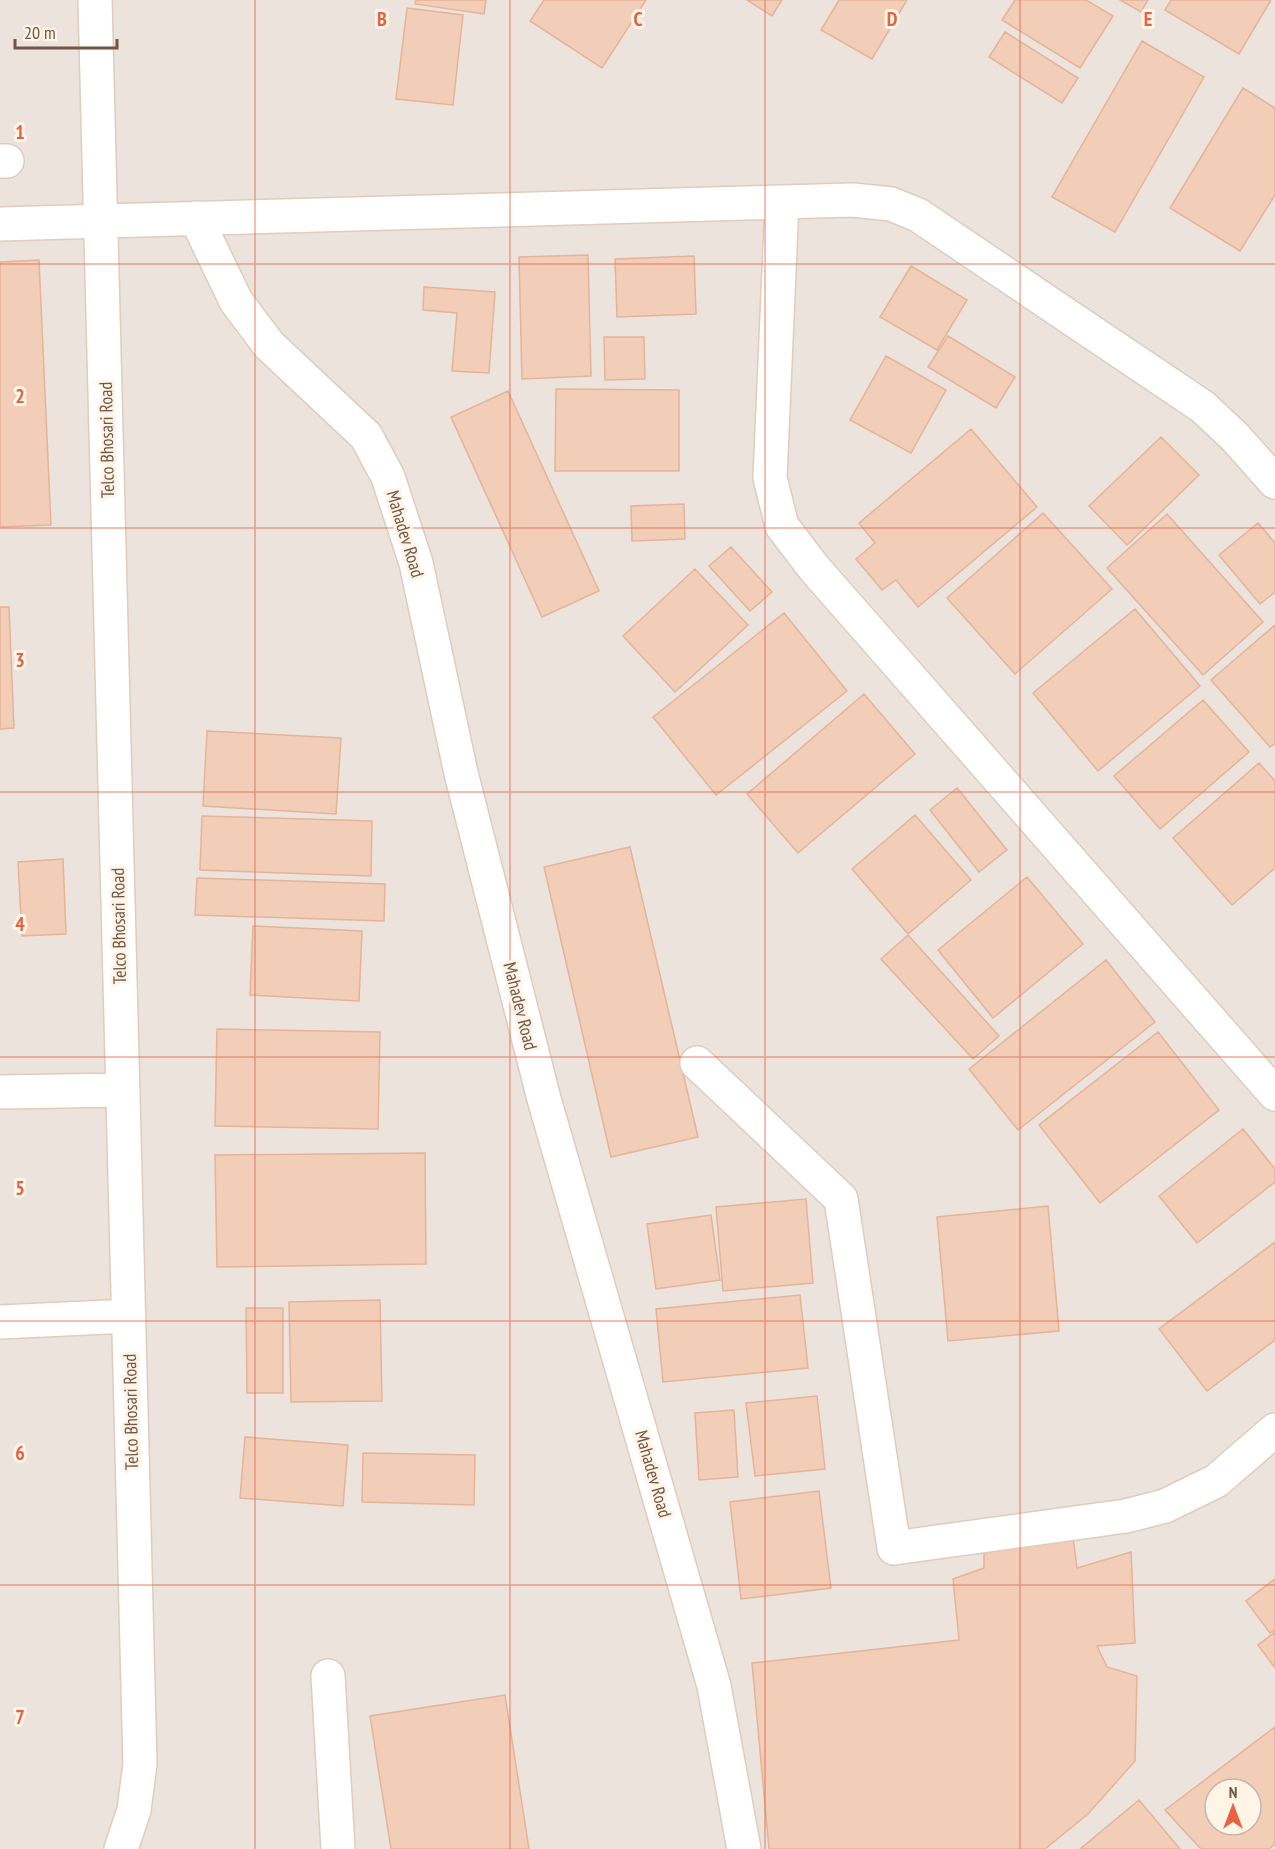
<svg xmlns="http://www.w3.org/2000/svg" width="1275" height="1849" font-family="'PT Sans Narrow',sans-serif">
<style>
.industrial{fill:#ebe3dc;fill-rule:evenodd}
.building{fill:#f2cdb8;stroke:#e5b398;stroke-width:1.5;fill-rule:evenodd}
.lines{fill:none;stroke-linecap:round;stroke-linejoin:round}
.minor-casing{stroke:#e0ccbc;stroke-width:36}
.minor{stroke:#fff;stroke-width:33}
.grid{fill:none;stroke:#e36243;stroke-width:1.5;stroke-opacity:0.55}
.labels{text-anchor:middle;stroke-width:6;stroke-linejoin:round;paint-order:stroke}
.street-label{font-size:18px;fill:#735647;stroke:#fff5e7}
.grid-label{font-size:20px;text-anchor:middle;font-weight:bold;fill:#e36243;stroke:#fff5e7;stroke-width:6;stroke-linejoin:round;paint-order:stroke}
</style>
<rect width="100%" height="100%" fill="#fcf1e0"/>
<path class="industrial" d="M 0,0 L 1275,0 L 1275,1849 L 0,1849 ZM 1215,1789 L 1251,1789 L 1251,1825 L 1215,1825 Z"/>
<path class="building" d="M 416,0 L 486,0 L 484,14 L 415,4 Z
M 544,0 L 646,0 L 602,68 L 530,21 Z
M 747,0 L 782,0 L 772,16 Z
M 839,0 L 907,0 L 872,59 L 821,30 Z
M 1015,0 L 1086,0 L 1113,16 L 1080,68 L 1002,20 Z
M 1120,0 L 1148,0 L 1141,12 Z
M 1171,0 L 1271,0 L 1239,54 L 1165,10 Z
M 407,8 L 463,15 L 453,105 L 396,99 Z
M 1005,32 L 1078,78 L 1062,103 L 989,57 Z
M 1142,41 L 1204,77 L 1115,232 L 1052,197 Z
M 1243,88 L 1275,108 L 1275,195 L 1240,251 L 1170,208 Z
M 588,255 L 591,376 L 522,379 L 519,257 Z
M 694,256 L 696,314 L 617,317 L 615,259 Z
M 39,260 L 51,525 L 0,527 L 0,262 Z
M 911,266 L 967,300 L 937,350 L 880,317 Z
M 424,287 L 495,292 L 489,373 L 452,371 L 457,313 L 423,310 Z
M 948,336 L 1015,377 L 996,408 L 928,367 Z
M 604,337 L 644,337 L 645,379 L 605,380 Z
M 886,356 L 946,390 L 911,453 L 850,420 Z
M 556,389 L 679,390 L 679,471 L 555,471 Z
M 508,391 L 599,591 L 542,617 L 451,417 Z
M 971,429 L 1037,507 L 918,607 L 896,580 L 882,590 L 856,559 L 875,543 L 859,523 Z
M 1161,437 L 1199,475 L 1127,545 L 1089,506 Z
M 684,504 L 685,539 L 632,541 L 631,506 Z
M 1043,513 L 1112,589 L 1015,674 L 947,598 Z
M 1167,514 L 1263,622 L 1203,675 L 1107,568 Z
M 1258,523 L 1275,543 L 1275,592 L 1260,604 L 1219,555 Z
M 731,547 L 772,592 L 750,611 L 709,566 Z
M 695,569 L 748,625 L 675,692 L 623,636 Z
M 0,607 L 9,607 L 14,728 L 0,729 Z
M 1135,609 L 1200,686 L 1098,771 L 1033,693 Z
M 784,613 L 847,691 L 716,795 L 653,717 Z
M 1275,625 L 1275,744 L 1270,747 L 1211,680 Z
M 864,694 L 915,754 L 798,853 L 747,794 Z
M 1203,700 L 1249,752 L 1160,829 L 1114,776 Z
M 207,731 L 341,738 L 336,814 L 203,806 Z
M 1259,763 L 1275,781 L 1275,868 L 1232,905 L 1173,838 Z
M 957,788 L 1007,850 L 979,872 L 930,810 Z
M 915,815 L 971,880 L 908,934 L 852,869 Z
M 202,816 L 372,821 L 371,876 L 200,870 Z
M 630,847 L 698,1137 L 611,1157 L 544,867 Z
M 63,859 L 66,934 L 22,936 L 18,862 Z
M 1027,877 L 1083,944 L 993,1018 L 938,950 Z
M 197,878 L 385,884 L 384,921 L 195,915 Z
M 253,926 L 362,931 L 359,1001 L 250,995 Z
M 908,935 L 999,1036 L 973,1059 L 881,959 Z
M 1106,960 L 1155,1022 L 1018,1130 L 969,1069 Z
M 217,1029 L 380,1032 L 378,1129 L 215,1126 Z
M 1158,1032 L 1219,1110 L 1100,1203 L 1039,1125 Z
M 1243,1129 L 1275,1169 L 1275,1182 L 1197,1243 L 1159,1196 Z
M 425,1153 L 426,1264 L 217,1267 L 215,1155 Z
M 806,1199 L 813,1283 L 723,1291 L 716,1207 Z
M 1048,1206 L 1059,1331 L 948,1341 L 937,1217 Z
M 711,1215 L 720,1280 L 656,1289 L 647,1224 Z
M 1275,1242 L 1275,1340 L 1207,1391 L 1159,1329 Z
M 800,1295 L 808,1368 L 663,1382 L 656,1309 Z
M 380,1300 L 382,1401 L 291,1402 L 289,1302 Z
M 246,1308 L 283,1308 L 283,1393 L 247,1393 Z
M 817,1396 L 825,1469 L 755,1476 L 746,1403 Z
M 734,1410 L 738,1477 L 699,1480 L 695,1413 Z
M 245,1437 L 348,1445 L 343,1506 L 240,1498 Z
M 363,1453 L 475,1455 L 474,1505 L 362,1502 Z
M 819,1491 L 831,1588 L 741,1599 L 730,1502 Z
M 1073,1538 L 1077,1568 L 1131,1552 L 1135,1643 L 1097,1646 L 1107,1667 L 1137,1676 L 1135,1761 L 1088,1814 L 1045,1849 L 769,1849 L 752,1663 L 959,1640 L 953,1579 L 984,1568 L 984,1548 Z
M 1275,1579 L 1275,1630 L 1270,1633 L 1246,1601 Z
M 1275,1632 L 1275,1668 L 1258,1645 Z
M 505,1695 L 529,1849 L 391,1849 L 370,1716 Z
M 1275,1727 L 1275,1844 L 1269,1849 L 1201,1849 L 1165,1810 ZM 1215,1789 L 1251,1789 L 1251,1825 L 1215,1825 Z
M 1139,1800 L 1180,1849 L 1080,1849 Z"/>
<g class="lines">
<defs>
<path id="minor" d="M 95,0 L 140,1764 L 134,1810 L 121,1849
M 0,161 L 7,161
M 782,202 L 770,478 L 782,526 L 814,568 L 1275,1094
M 196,218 L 236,301 L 269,345 L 366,436 L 388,477 L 416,563 L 461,773 L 544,1099 L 714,1686 L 744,1849
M 0,224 L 853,200 L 891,204 L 918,215 L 1203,407 L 1235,437 L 1275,482
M 697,1063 L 841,1199 L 894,1548 L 1126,1516 L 1165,1506 L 1216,1481 L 1275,1430
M 0,1092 L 123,1090
M 0,1322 L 129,1316
M 328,1676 L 338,1849"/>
</defs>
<use href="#minor" class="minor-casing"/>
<use href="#minor" class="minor"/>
</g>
<path class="grid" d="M 255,0 L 255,1849M 510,0 L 510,1849M 765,0 L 765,1849M 1020,0 L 1020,1849M 0,264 L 1275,264M 0,528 L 1275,528M 0,792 L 1275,792M 0,1057 L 1275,1057M 0,1321 L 1275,1321M 0,1585 L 1275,1585"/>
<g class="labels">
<g class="street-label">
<text transform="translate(107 440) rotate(-91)" y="6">Telco Bhosari Road</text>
<text transform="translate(405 534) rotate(73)" y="6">Mahadev Road</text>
<text transform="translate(119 926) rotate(-91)" y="6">Telco Bhosari Road</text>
<text transform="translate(520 1006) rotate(76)" y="6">Mahadev Road</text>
<text transform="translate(131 1412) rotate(-91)" y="6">Telco Bhosari Road</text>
<text transform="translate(653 1474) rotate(74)" y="6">Mahadev Road</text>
</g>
</g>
<g class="grid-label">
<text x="382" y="26">B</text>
<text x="638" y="26">C</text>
<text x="892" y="26">D</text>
<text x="1148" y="26">E</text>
<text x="20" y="139">1</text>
<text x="20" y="403">2</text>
<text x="20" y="667">3</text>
<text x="20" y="931">4</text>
<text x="20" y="1195">5</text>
<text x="20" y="1460">6</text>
<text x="20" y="1724">7</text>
</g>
<g transform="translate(1233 1807)"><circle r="28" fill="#fff5e7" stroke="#c7b5a7" stroke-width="1.5"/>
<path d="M0-4.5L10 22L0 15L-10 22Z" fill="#e96343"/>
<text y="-9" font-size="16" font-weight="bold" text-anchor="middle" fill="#735647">N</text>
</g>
<path d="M15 39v9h102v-9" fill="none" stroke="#735647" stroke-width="3"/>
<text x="24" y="39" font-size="18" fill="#735647" stroke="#fff5e7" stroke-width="4.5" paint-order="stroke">20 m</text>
</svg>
